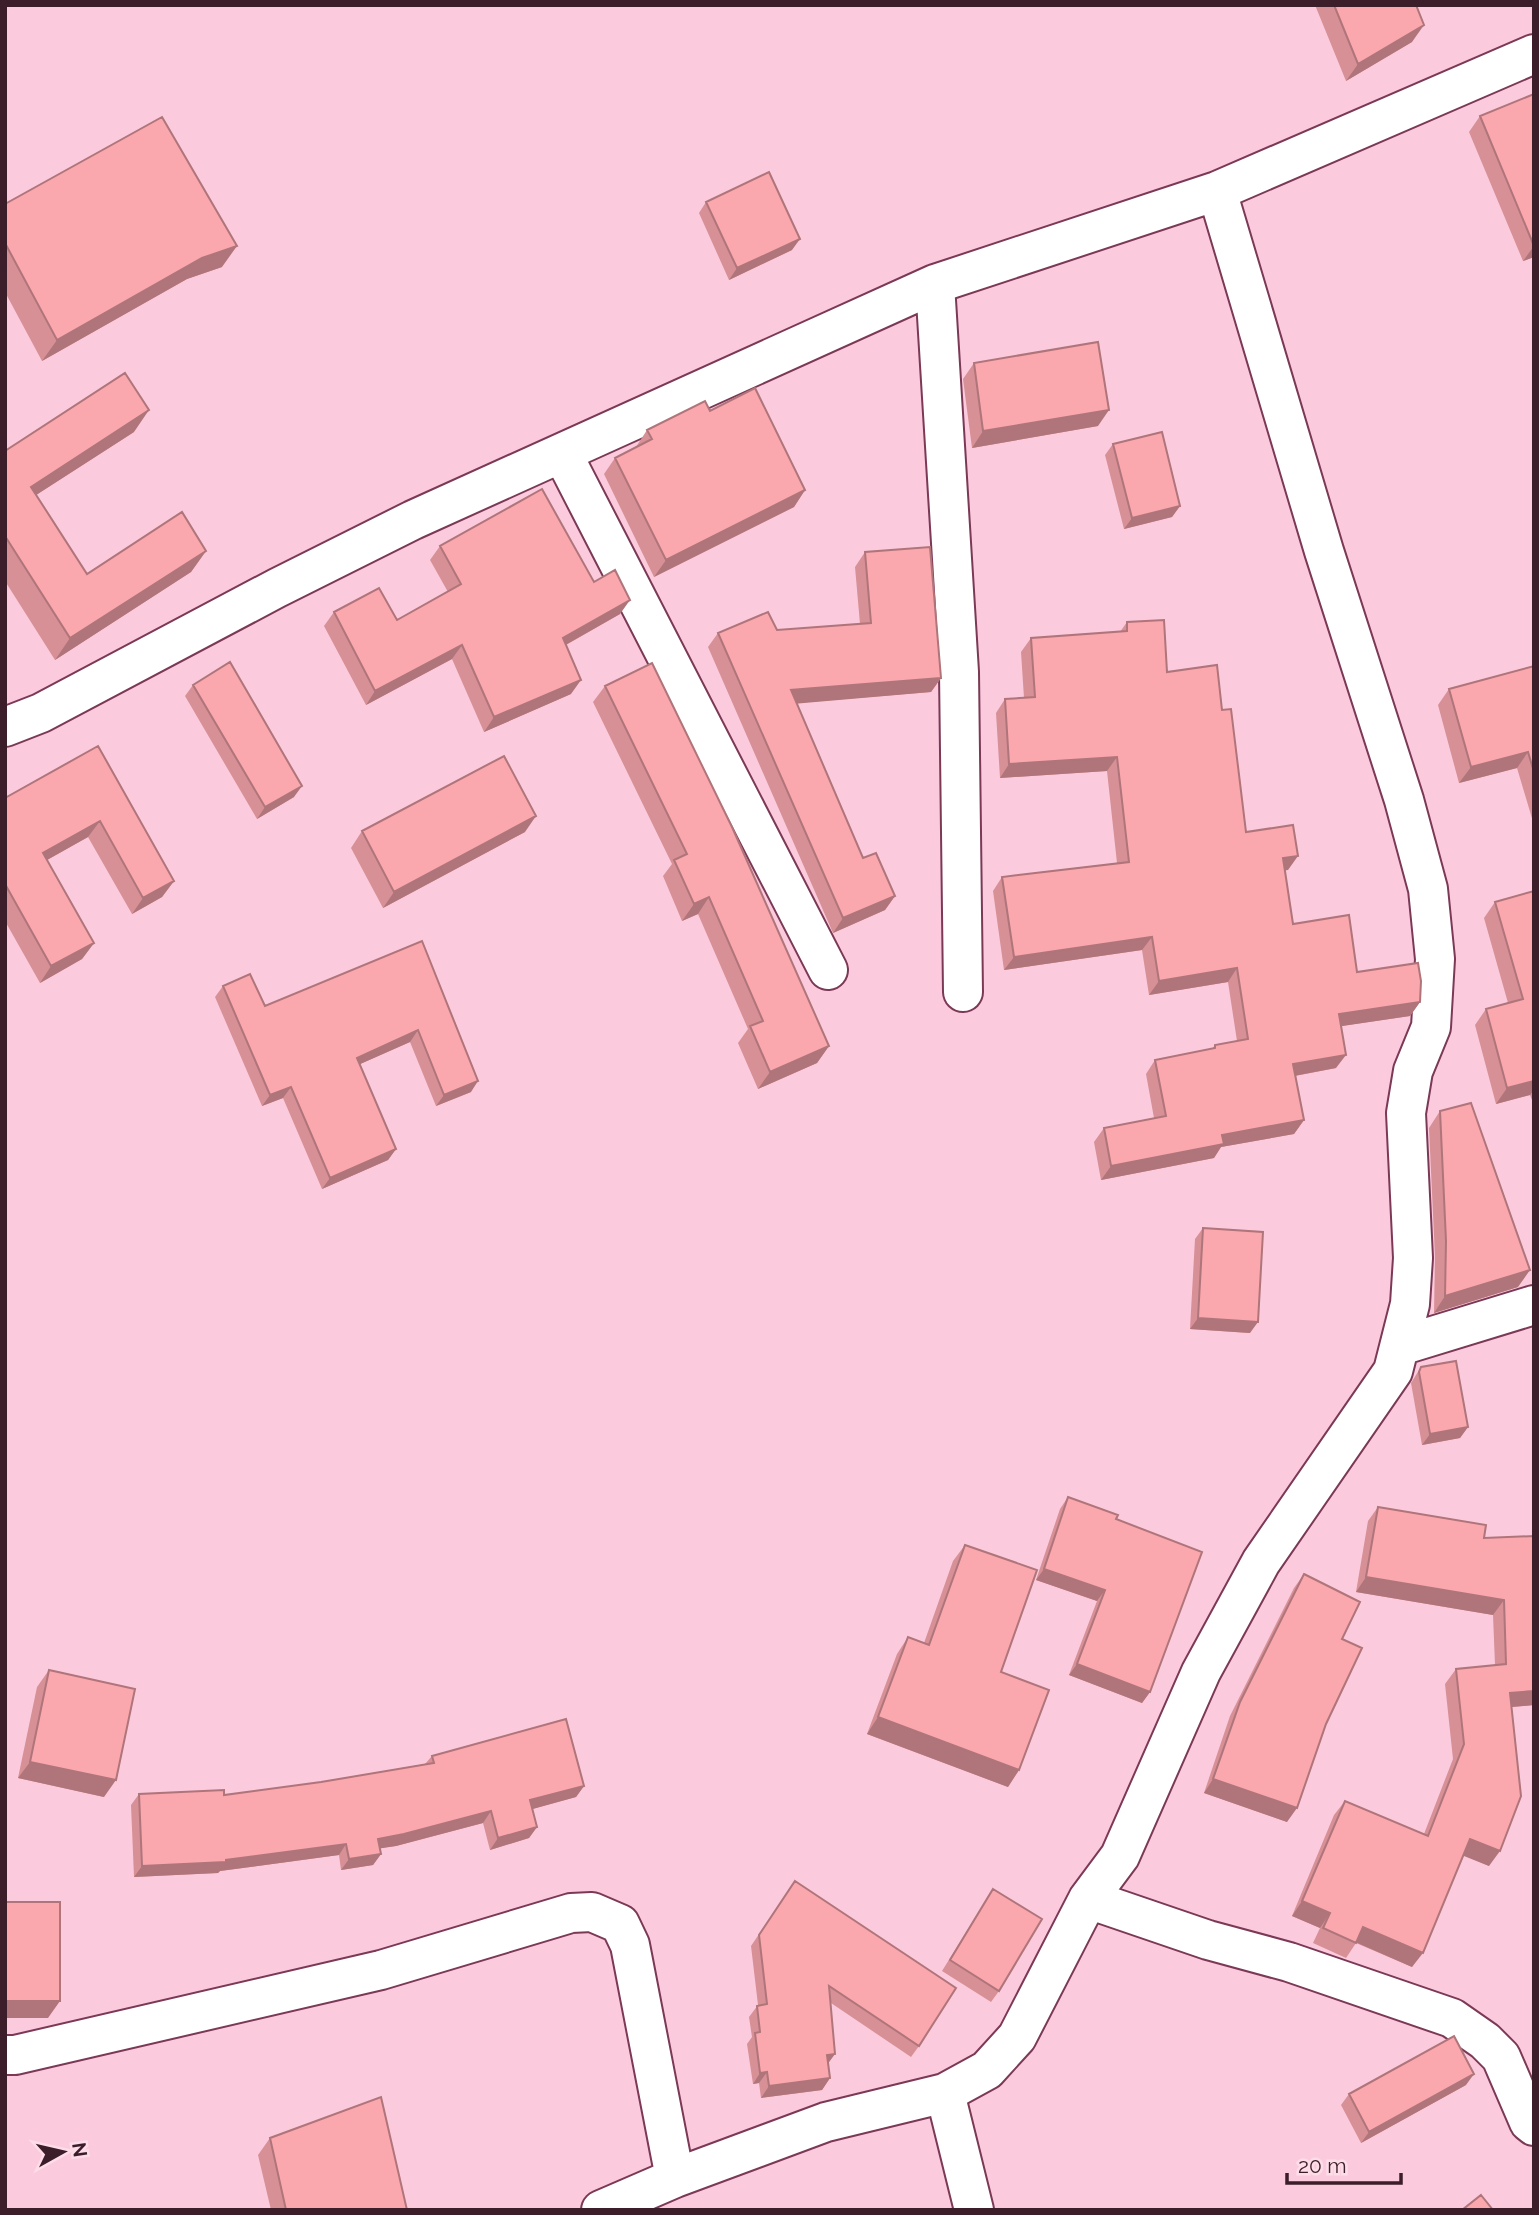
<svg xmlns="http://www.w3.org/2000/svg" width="1539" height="2215" font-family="Raleway,sans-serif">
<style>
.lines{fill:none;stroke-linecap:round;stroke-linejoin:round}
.minor-casing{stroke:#7b3956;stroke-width:42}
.minor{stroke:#fff;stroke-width:38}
.wall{fill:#d79096}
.shaded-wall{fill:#af757a}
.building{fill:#faa7ae;stroke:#af757a;stroke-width:2}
</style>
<rect width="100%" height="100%" fill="#fbcbdd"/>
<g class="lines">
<defs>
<path id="minor" d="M 935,284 L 959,672 L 963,992
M 562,453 L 828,970
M 5,727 L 41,713 L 277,588 L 413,520 L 935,284 L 1217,191 L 1534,54
M 1400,1346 L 1534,1305
M 1088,1899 L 1208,1940 L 1289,1962 L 1452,2018 L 1485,2041 L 1501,2057 L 1529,2122 L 1534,2126
M 5,2055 L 15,2055 L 381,1970 L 571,1913 L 592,1912 L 620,1924 L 630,1945 L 675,2178
M 945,2093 L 974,2210
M 601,2210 L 675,2178 L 826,2122 L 945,2093 L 987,2070 L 1017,2037 L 1088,1899 L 1120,1856 L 1201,1672 L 1261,1562 L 1393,1371 L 1410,1304 L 1413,1258 L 1406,1113 L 1413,1071 L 1431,1027 L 1435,959 L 1428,889 L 1404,800 L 1324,551 L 1217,191"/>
</defs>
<use href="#minor" class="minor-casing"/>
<use href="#minor" class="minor"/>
</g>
<path class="wall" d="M 1315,5 L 1416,5 L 1412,42 L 1346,81 Z
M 1534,94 L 1534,257 L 1523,261 L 1469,132 L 1480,116 Z
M 706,202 L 792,250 L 729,280 L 699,213 Z
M 5,204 L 222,267 L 187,279 L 42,361 L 5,292 Z
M 974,363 L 1098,426 L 972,448 L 963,379 Z
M 710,411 L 805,490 L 794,507 L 654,577 L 604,474 L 615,458 L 636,447 L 647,430 Z
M 134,432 L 36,495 L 87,574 L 206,551 L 191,572 L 55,660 L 5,581 L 5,451 Z
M 1113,444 L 1180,506 L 1172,517 L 1124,529 L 1105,455 Z
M 440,546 L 594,582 L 620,614 L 566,645 L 571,694 L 484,732 L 452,659 L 366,705 L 324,626 L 334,612 L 397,620 L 448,592 L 430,560 Z
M 865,552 L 941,678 L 931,692 L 796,703 L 863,858 L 895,896 L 885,910 L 833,933 L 708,647 L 718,633 L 777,630 L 860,624 L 855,567 Z
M 1127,622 L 1167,672 L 1222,710 L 1246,832 L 1288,870 L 1285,870 L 1293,924 L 1357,972 L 1420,1002 L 1410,1016 L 1341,1026 L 1336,1068 L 1295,1076 L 1304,1120 L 1294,1134 L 1221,1147 L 1214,1158 L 1101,1180 L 1094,1142 L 1104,1128 L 1154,1118 L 1146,1074 L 1155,1060 L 1212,1049 L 1215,1045 L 1237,1041 L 1228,982 L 1149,995 L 1142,950 L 1004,970 L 993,891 L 1002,877 L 1117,863 L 1107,771 L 1000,778 L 996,713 L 1005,699 L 1024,698 L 1021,652 L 1031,638 L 1120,632 Z
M 1534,666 L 1534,825 L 1517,768 L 1459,783 L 1438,705 L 1449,689 Z
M 193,685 L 294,797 L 257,819 L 185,696 Z
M 605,686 L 829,1046 L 817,1063 L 758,1089 L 738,1043 L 748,1029 L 698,914 L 682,921 L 663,876 L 672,864 L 593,702 Z
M 98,746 L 174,881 L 162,897 L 132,914 L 88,837 L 47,860 L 94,943 L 82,959 L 40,983 L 5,921 L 5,798 Z
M 362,831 L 525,832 L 383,908 L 351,848 Z
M 1534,891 L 1534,1105 L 1530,1095 L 1496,1104 L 1475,1025 L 1486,1009 L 1508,1003 L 1484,918 L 1495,902 Z
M 422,941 L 471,1092 L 436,1106 L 410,1042 L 360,1064 L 396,1149 L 388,1160 L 322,1189 L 283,1098 L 262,1106 L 215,997 L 223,986 L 265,1006 Z
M 1440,1111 L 1518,1287 L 1434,1313 L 1435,1257 L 1429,1128 Z
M 1203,1228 L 1250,1333 L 1190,1329 L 1195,1239 Z
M 1421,1367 L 1468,1427 L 1460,1438 L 1422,1445 L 1411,1383 Z
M 1068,1497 L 1116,1519 L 1150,1692 L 1142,1703 L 1069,1675 L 1097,1601 L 1036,1580 L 1060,1509 Z
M 1378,1507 L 1484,1538 L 1534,1536 L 1534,1705 L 1512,1707 L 1489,1866 L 1463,1855 L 1412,1967 L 1356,1943 L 1346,1958 L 1313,1943 L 1320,1928 L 1292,1916 L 1334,1815 L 1345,1801 L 1424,1834 L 1453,1759 L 1445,1684 L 1456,1669 L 1495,1665 L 1493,1615 L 1356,1592 L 1368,1521 Z
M 965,1545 L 1001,1672 L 1019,1770 L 1008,1787 L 867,1734 L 897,1654 L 908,1637 L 924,1643 L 953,1561 Z
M 1304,1574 L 1342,1639 L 1287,1822 L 1204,1793 L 1230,1716 L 1294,1588 Z
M 49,1670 L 104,1797 L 18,1778 L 37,1687 Z
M 432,1756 L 584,1786 L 576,1797 L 532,1809 L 537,1827 L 529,1838 L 490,1850 L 483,1823 L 396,1846 L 380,1848 L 381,1854 L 373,1865 L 341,1870 L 339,1855 L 220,1871 L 218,1873 L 134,1877 L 131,1805 L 139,1794 L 224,1795 L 321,1782 L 425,1764 Z
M 795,1881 L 919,2046 L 911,2057 L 831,2003 L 828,2063 L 830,2078 L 822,2090 L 761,2098 L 759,2083 L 753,2084 L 747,2044 L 752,2037 L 749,2017 L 758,2005 L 751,1946 Z
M 993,1889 L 999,1991 L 991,2002 L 942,1971 Z
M 1466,2085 L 1361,2143 L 1341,2105 L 1349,2094 Z
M 270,2138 L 407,2210 L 271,2210 L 258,2155 Z"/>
<path class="shaded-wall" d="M 1424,25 L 1412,42 L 1346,81 L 1358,64 Z
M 800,239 L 792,250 L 729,280 L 737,268 Z
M 237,246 L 222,267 L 187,279 L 42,361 L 57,340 L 202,258 Z
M 1534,246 L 1534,257 L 1523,261 Z
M 149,410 L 134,432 L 16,508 L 31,487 Z
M 1109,410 L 1098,426 L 972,448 L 983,431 Z
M 805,490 L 794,507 L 654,577 L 666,560 Z
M 1180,506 L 1172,517 L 1124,529 L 1132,518 Z
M 206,551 L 191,572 L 55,660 L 70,638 Z
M 630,600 L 620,614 L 553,652 L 563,638 Z
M 462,645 L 452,659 L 366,705 L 375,691 Z
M 941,678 L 931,692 L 781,705 L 791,690 Z
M 581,680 L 571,694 L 484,732 L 494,717 Z
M 1528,752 L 1517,768 L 1459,783 L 1471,767 Z
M 1117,757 L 1107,771 L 1000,778 L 1009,764 Z
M 302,786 L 294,797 L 257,819 L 265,807 Z
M 536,816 L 525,832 L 383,908 L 394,892 Z
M 100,821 L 88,837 L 31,869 L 43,853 Z
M 1298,856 L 1288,870 L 1274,872 L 1283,858 Z
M 174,881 L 162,897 L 132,914 L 143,898 Z
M 895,896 L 885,910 L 833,933 L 843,918 Z
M 709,897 L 698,914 L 682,921 L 694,904 Z
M 1152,937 L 1142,950 L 1004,970 L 1014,957 Z
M 94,943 L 82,959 L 40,983 L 51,966 Z
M 1237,968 L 1228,982 L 1149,995 L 1159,981 Z
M 1420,1002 L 1410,1016 L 1329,1028 L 1339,1014 Z
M 418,1030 L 410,1042 L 349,1069 L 357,1058 Z
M 829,1046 L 817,1063 L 758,1089 L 770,1072 Z
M 1346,1055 L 1336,1068 L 1283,1078 L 1293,1064 Z
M 478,1081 L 471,1092 L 436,1106 L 444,1095 Z
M 1534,1081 L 1534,1090 L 1530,1095 L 1496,1104 L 1507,1088 Z
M 291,1087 L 283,1098 L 262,1106 L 270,1095 Z
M 1304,1120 L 1294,1134 L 1221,1147 L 1214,1158 L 1101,1180 L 1111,1166 L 1222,1135 Z
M 396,1149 L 388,1160 L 322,1189 L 330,1178 Z
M 1530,1270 L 1518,1287 L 1434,1313 L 1445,1296 Z
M 1198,1318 L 1258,1322 L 1250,1333 L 1190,1329 Z
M 1468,1427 L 1460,1438 L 1422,1445 L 1430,1434 Z
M 1044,1569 L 1105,1590 L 1097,1601 L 1036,1580 Z
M 1366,1577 L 1504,1600 L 1493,1615 L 1356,1592 Z
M 1077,1664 L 1150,1692 L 1142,1703 L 1069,1675 Z
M 1534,1691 L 1534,1705 L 1500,1708 L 1510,1693 Z
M 878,1717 L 1019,1770 L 1008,1787 L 867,1734 Z
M 30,1762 L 116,1780 L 104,1797 L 18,1778 Z
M 1213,1779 L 1297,1808 L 1287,1822 L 1204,1793 Z
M 584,1786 L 576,1797 L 522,1812 L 530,1800 Z
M 491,1811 L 483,1823 L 396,1846 L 370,1850 L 378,1839 Z
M 537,1827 L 529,1838 L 490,1850 L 498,1838 Z
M 1470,1839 L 1500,1851 L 1489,1866 L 1459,1854 Z
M 346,1844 L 339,1855 L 220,1871 L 218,1873 L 134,1877 L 142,1866 L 226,1860 Z
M 381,1854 L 373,1865 L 341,1870 L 349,1859 Z
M 1302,1901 L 1330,1913 L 1320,1928 L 1292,1916 Z
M 1363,1927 L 1423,1953 L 1412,1967 L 1353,1941 Z
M 5,2001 L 60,2001 L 48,2018 L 5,2018 Z
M 835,2054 L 827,2065 L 827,2055 Z
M 767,2072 L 759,2083 L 753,2084 L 760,2073 Z
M 1474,2074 L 1466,2085 L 1361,2143 L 1369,2132 Z
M 830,2078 L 822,2090 L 761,2098 L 769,2086 Z"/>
<path class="building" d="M 1334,5 L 1416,5 L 1424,25 L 1358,64 Z
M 1534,94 L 1534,246 L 1480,116 Z
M 162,117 L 237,246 L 202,258 L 57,340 L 5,243 L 5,204 Z
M 769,172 L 800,239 L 737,268 L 706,202 Z
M 1098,342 L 1109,410 L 983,431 L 974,363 Z
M 125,373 L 149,410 L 31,487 L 87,574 L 182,512 L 206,551 L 70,638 L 5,536 L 5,451 Z
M 755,388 L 805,490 L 666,560 L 615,458 L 652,439 L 647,430 L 705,401 L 710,411 Z
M 1162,432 L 1180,506 L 1132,518 L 1113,444 Z
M 542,489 L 594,582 L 615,570 L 630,600 L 563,638 L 581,680 L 494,717 L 462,645 L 375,691 L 334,612 L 379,588 L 397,620 L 461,584 L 440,546 Z
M 930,547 L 941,678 L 791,690 L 863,858 L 876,853 L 895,896 L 843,918 L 718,633 L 768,612 L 777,630 L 871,623 L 865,552 Z
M 1164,620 L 1167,672 L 1217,665 L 1222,710 L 1231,709 L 1246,832 L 1293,825 L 1298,856 L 1283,858 L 1293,924 L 1349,915 L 1357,972 L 1418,963 L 1421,981 L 1420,1002 L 1339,1014 L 1346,1055 L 1293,1064 L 1304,1120 L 1222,1135 L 1224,1144 L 1111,1166 L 1104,1128 L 1166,1116 L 1155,1060 L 1215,1048 L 1215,1045 L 1248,1039 L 1237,968 L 1159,981 L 1152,937 L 1014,957 L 1002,877 L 1129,862 L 1117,757 L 1009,764 L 1005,699 L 1035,697 L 1031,638 L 1127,631 L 1127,622 Z
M 230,662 L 302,786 L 265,807 L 193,685 Z
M 652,663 L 732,827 L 829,1046 L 770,1072 L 750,1026 L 763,1021 L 709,897 L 694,904 L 674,860 L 687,854 L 605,686 Z
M 1534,666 L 1534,772 L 1528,752 L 1471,767 L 1449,689 Z
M 98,746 L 174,881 L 143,898 L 100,821 L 43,853 L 94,943 L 51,966 L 5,884 L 5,798 Z
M 504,756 L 536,816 L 394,892 L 362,831 Z
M 1534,891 L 1534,1081 L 1507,1088 L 1486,1009 L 1523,999 L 1495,902 Z
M 422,941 L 478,1081 L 444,1095 L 418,1030 L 357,1058 L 396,1149 L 330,1178 L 291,1087 L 270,1095 L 223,986 L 250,974 L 265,1006 Z
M 1471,1103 L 1530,1270 L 1445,1296 L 1446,1241 L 1440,1111 Z
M 1203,1228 L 1263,1232 L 1258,1322 L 1198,1318 Z
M 1456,1361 L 1468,1427 L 1430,1434 L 1419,1372 L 1421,1367 Z
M 1068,1497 L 1118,1515 L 1116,1519 L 1202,1552 L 1150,1692 L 1077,1664 L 1105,1590 L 1044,1569 Z
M 1378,1507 L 1486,1525 L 1484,1538 L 1534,1536 L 1534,1691 L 1510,1693 L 1521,1796 L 1500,1851 L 1470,1839 L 1423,1953 L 1363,1927 L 1356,1943 L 1323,1928 L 1330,1913 L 1302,1901 L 1345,1801 L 1428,1836 L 1464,1744 L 1456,1669 L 1506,1664 L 1504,1600 L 1366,1577 Z
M 965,1545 L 1037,1570 L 1001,1672 L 1049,1690 L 1019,1770 L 878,1717 L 908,1637 L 929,1645 Z
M 1304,1574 L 1360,1602 L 1342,1639 L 1362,1648 L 1326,1724 L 1297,1808 L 1213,1779 L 1240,1702 Z
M 49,1670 L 135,1689 L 116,1780 L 30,1762 Z
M 566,1719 L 584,1786 L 530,1800 L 537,1827 L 498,1838 L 491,1811 L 404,1834 L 378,1839 L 381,1854 L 349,1859 L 346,1844 L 226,1860 L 226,1862 L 142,1866 L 139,1794 L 224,1790 L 224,1795 L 321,1782 L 434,1763 L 432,1756 Z
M 795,1881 L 956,1988 L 919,2046 L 829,1986 L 835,2054 L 827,2055 L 830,2078 L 769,2086 L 767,2072 L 760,2073 L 755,2033 L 760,2032 L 757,2006 L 767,2004 L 759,1935 Z
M 993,1889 L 1042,1919 L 999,1991 L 950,1960 Z
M 5,1902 L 60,1902 L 60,2001 L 5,2001 Z
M 1454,2036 L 1474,2074 L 1369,2132 L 1349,2094 Z
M 381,2097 L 407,2210 L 286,2210 L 270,2138 Z
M 1481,2195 L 1493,2210 L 1462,2210 Z"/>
<rect width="1539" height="2215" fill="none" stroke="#3b1e2a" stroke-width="14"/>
<g transform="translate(63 2152) rotate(82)" stroke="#fedde9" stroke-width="5" paint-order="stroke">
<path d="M0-5L12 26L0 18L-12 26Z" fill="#3b1e2a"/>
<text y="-10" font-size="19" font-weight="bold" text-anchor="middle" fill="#3b1e2a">N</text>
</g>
<path d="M1287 2173v10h114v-10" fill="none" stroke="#3b1e2a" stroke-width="3.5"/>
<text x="1298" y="2173" font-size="21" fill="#3b1e2a" stroke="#fedde9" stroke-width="5" paint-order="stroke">20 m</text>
</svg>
